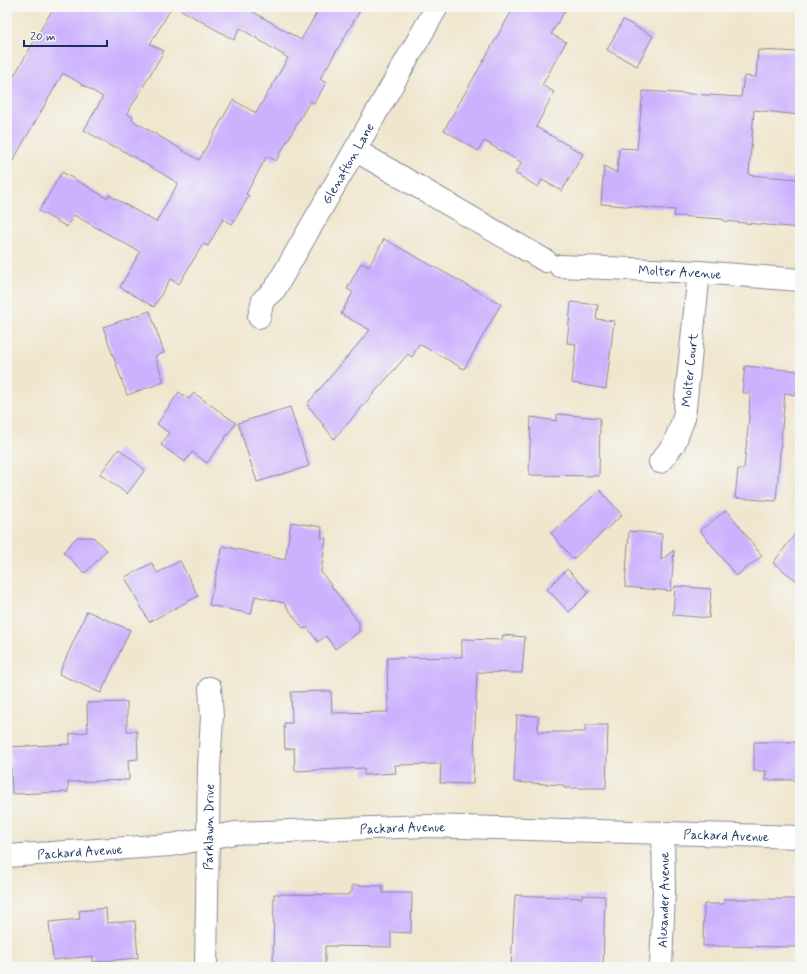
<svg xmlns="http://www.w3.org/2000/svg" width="807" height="974" font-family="Mynerve,sans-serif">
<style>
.building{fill:#ccb1fe}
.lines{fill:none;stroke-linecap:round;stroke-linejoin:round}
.minor-casing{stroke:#868a96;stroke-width:24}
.minor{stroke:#fff;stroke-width:22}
.labels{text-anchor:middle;stroke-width:3.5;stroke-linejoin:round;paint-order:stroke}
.street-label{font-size:13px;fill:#1b2f5e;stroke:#f6f6f2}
</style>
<rect width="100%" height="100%" fill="#f6f6f2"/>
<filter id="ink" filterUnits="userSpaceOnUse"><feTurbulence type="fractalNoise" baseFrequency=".025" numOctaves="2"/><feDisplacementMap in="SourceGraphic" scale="8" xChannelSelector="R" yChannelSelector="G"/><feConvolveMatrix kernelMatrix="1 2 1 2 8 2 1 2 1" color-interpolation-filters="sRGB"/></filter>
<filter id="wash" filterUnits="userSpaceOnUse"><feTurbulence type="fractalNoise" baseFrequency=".012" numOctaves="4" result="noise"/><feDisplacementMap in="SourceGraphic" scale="16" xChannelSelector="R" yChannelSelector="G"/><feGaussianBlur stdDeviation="0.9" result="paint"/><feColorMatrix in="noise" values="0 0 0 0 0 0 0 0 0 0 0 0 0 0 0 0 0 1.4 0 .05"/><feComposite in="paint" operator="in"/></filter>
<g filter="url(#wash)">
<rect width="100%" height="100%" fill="#f0e6ce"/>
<g id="blocks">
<path class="building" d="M 54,7 L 172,7 L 150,44 L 164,51 L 127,114 L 133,117 L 132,120 L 199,160 L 233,100 L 256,113 L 288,58 L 240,28 L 234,40 L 176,7 L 252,7 L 250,10 L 301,40 L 320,7 L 362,7 L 320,79 L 326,83 L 314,103 L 310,101 L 276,161 L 267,156 L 246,194 L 249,196 L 232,224 L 223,219 L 208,246 L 203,244 L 179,284 L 170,279 L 154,307 L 120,287 L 140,252 L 74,215 L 67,227 L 39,211 L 62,172 L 107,198 L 109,195 L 156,222 L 178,183 L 115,146 L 114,148 L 84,130 L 103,97 L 63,73 L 7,171 L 7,88 Z
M 514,7 L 567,7 L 551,34 L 566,42 L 542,85 L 554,92 L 536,127 L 583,154 L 562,191 L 542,180 L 538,187 L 515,173 L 522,163 L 484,141 L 478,151 L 444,130 Z
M 623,20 L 653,36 L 637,66 L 607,50 Z
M 758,50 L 800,52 L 800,115 L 754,110 L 749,175 L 800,179 L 800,228 L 723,221 L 723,219 L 674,216 L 675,210 L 601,204 L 604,166 L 617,173 L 619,148 L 637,149 L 643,91 L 741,97 L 744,76 L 756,77 Z
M 384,239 L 501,304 L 464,369 L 419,344 L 412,357 L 408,354 L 334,439 L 307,404 L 370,330 L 341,314 L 353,292 L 347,289 L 361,263 L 369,267 Z
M 571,302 L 598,305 L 596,319 L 614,321 L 606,389 L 572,383 L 576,344 L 567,343 Z
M 150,311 L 164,353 L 155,356 L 164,382 L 127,395 L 103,327 Z
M 745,366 L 798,371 L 796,395 L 785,393 L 776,501 L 735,498 L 738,469 L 744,469 L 749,417 L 750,393 L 742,393 Z
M 179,392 L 189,399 L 194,393 L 236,423 L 207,463 L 192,452 L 185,462 L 161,445 L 169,433 L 157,424 Z
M 290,407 L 309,466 L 257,482 L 238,423 Z
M 557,414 L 600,418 L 599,476 L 529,475 L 531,417 L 557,421 Z
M 119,449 L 145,470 L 127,494 L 100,474 Z
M 600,490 L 622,515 L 573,559 L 551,533 Z
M 727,510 L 762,556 L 736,576 L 700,530 Z
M 291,522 L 322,527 L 321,538 L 326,538 L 321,572 L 359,623 L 359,632 L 335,649 L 326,636 L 318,642 L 307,627 L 303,629 L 284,603 L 255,596 L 251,614 L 209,605 L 223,546 L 285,560 Z
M 800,528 L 800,583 L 773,563 Z
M 629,531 L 662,534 L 661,560 L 674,550 L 671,591 L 625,587 Z
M 77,537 L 93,537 L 107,550 L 85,573 L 63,552 Z
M 180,561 L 198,596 L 149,622 L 125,577 L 152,563 L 157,573 Z
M 567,569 L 589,592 L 569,612 L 547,589 Z
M 675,586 L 711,589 L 709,618 L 673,615 Z
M 87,611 L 130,630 L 101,693 L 59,674 Z
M 503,635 L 525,637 L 522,673 L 477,672 L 473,784 L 440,783 L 441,764 L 395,765 L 396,773 L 364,775 L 364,768 L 295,771 L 294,748 L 285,749 L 284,723 L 292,723 L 291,692 L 331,691 L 332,713 L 388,712 L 387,658 L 462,657 L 462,639 L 502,640 Z
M 127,702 L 127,731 L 137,731 L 138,759 L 128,760 L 129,780 L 68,782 L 68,792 L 12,794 L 10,747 L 70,744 L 70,734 L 88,732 L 87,703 Z
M 517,715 L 538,716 L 538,732 L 585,732 L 585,725 L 608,725 L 606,788 L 564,788 L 564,785 L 514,782 Z
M 754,742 L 800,742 L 800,780 L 765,780 L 766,771 L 754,771 Z
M 352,885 L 383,886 L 383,893 L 412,893 L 411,933 L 391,932 L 391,947 L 325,946 L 325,967 L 273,967 L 274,894 L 349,895 L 349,893 L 352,893 Z
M 515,895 L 582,898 L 582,895 L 605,896 L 603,967 L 511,967 Z
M 724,899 L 800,899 L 800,947 L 703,946 L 704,904 L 724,904 Z
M 106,908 L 107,923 L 135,921 L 138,958 L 93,962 L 93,956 L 53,960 L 49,922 L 80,919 L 79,911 Z"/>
</g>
</g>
<g filter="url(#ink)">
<use href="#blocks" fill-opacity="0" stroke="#868a96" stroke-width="1"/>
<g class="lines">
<defs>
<g id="minor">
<path d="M 355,150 L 546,261"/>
<path id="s1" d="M 560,266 L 699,272 L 800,280"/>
<path id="s2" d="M 259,317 L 263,300 L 275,289 L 437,7"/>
<path id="s3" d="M 660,462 L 674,444 L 684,418 L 699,272"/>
<path id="s4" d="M 7,856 L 171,845 L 235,833 L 427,826 L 800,837"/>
<path id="s5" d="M 206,967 L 209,767 L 212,717 L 210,688"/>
<path id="s6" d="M 661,967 L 664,890 L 663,834"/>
</g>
</defs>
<use href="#minor" class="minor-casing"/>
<use href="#minor" class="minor"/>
</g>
</g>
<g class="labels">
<g class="street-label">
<text dy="5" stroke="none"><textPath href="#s2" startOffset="179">Glenafton Lane</textPath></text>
<text dy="5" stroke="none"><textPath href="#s1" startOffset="120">Molter Avenue</textPath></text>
<text dy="5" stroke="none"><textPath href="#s3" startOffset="99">Molter Court</textPath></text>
<text dy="5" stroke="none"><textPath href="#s5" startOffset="140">Parklawn Drive</textPath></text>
<text dy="5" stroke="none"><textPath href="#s4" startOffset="397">Packard Avenue</textPath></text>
<text dy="5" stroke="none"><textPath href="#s4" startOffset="721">Packard Avenue</textPath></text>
<text dy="5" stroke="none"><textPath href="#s4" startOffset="73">Packard Avenue</textPath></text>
<text dy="5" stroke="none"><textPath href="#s6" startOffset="67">Alexander Avenue</textPath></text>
</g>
</g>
<rect width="807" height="974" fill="none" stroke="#f6f6f2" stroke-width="24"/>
<path d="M24 40v6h83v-6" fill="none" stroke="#1b2f5e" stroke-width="2"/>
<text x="30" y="40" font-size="12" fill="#1b2f5e" stroke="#f6f6f2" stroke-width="3" paint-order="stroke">20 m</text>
</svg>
